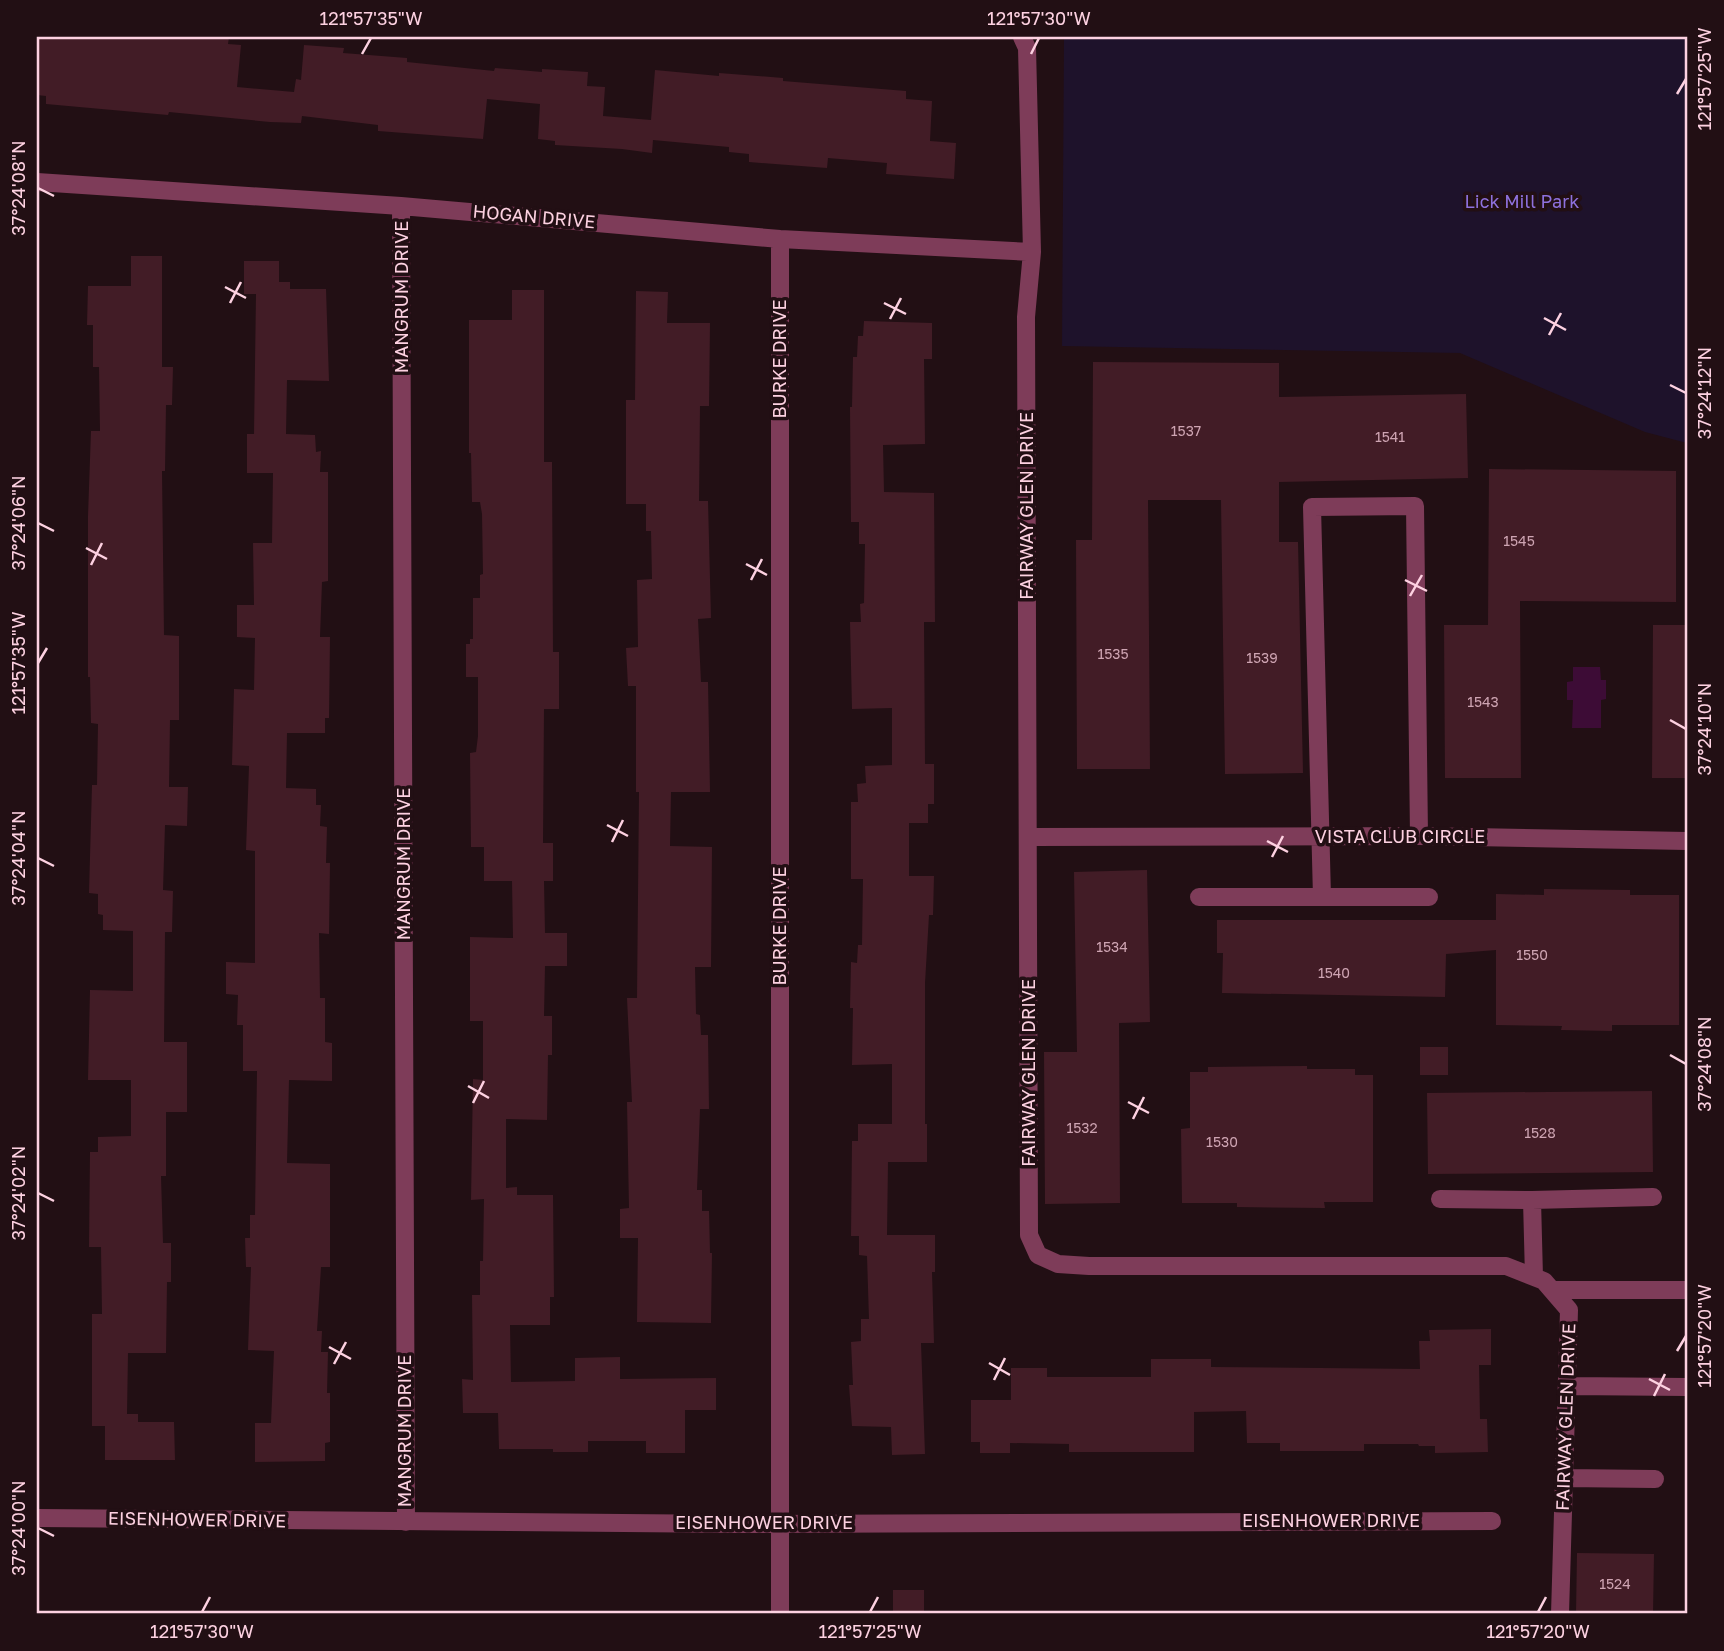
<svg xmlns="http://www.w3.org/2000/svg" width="1724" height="1651" font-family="'Golos Text',sans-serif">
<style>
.green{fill:#1e122b}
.water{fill:#3d0c36}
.building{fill:#421c26}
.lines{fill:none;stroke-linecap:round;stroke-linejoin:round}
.minor{stroke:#7e3c59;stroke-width:18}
.ticks{fill:none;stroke:#fdd1e1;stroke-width:2.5}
.labels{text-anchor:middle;stroke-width:7;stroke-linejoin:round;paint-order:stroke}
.number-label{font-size:14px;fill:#cea4b2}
.park-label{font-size:18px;fill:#8e71dd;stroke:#220f14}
.street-label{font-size:18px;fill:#fdd1e1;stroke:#220f14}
.neatline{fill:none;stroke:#fdd1e1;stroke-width:2.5}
.ticks-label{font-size:18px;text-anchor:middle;fill:#fdd1e1}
</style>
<rect width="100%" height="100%" fill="#220f14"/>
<path class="green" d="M 1064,37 L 1687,37 L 1687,443 L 1645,432 L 1460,353 L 1062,346 Z"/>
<path class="water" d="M 1573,667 L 1600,667 L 1601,680 L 1606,680 L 1606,699 L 1601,700 L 1601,728 L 1572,728 L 1573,700 L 1567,700 L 1567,682 L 1573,681 Z"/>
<path class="building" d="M 37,37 L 229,37 L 228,44 L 241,45 L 237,87 L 294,92 L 296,79 L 301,80 L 304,45 L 344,48 L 343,53 L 407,58 L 407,62 L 494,71 L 495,68 L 542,72 L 542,69 L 588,72 L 587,86 L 605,87 L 603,116 L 651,120 L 655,70 L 719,76 L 719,73 L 783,78 L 783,81 L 906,91 L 906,99 L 932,101 L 930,141 L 956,143 L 954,179 L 886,174 L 887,163 L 828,158 L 827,168 L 749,162 L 749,154 L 729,152 L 729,147 L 653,140 L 652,153 L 622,149 L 555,145 L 555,141 L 538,139 L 540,104 L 487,99 L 483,139 L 378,131 L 378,125 L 302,116 L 301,123 L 270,122 L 169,112 L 168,115 L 46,104 L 46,96 L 37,95 Z
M 131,256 L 162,256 L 162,367 L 173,367 L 172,405 L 166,405 L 165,471 L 162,471 L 164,635 L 179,636 L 179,720 L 170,720 L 169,787 L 188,787 L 187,826 L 165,825 L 163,890 L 173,891 L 172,932 L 165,932 L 164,1042 L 187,1042 L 187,1112 L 166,1112 L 166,1176 L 161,1176 L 163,1243 L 171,1243 L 171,1282 L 167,1282 L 166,1353 L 128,1353 L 127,1414 L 138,1414 L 138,1422 L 174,1422 L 175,1460 L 105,1460 L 105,1426 L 92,1426 L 92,1314 L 102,1314 L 101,1247 L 89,1247 L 90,1152 L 98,1152 L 98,1137 L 131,1136 L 131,1080 L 88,1080 L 90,990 L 133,991 L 133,931 L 103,930 L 103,915 L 98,914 L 98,894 L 89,893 L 92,785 L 97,785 L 98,724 L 91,723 L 90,677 L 88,677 L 88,516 L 91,431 L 100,431 L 99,367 L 93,367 L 93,325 L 87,325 L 88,286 L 131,286 Z
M 244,261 L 279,261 L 279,282 L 290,282 L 290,289 L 326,289 L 329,381 L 287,380 L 286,434 L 315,435 L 316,452 L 321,451 L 320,472 L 328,472 L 328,581 L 322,582 L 320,637 L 330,637 L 329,718 L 325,718 L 325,733 L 287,733 L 286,788 L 316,789 L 316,805 L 321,805 L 320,826 L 327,827 L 326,863 L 330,863 L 329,934 L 319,933 L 320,998 L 325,998 L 325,1042 L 332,1043 L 332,1081 L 289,1080 L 287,1163 L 330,1164 L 330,1267 L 321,1267 L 317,1331 L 322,1331 L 321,1352 L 328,1352 L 327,1393 L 330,1393 L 330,1442 L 325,1443 L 325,1461 L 255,1462 L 255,1423 L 271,1423 L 274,1351 L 248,1350 L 251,1267 L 246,1267 L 245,1238 L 250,1238 L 250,1215 L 255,1215 L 257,1071 L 243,1071 L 243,1025 L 237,1025 L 238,995 L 226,994 L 226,962 L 255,963 L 255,851 L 246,850 L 249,766 L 232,765 L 234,689 L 254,690 L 255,638 L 237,637 L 237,605 L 254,605 L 253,543 L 272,543 L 273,473 L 247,473 L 247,434 L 254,434 L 256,294 L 244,294 Z
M 512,290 L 544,290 L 544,462 L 552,462 L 553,652 L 559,652 L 559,709 L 544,709 L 543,843 L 553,843 L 553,881 L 544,881 L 545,933 L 567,933 L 567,966 L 545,966 L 544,1016 L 552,1016 L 552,1055 L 548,1055 L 547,1120 L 506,1119 L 506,1188 L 517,1187 L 517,1195 L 553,1195 L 554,1297 L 550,1297 L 550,1325 L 510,1325 L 511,1382 L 575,1381 L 575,1358 L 620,1357 L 620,1379 L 716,1378 L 716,1410 L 685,1410 L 685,1453 L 646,1453 L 646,1441 L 588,1441 L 588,1452 L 553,1452 L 553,1449 L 499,1449 L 498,1413 L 463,1413 L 462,1379 L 473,1380 L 472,1295 L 480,1295 L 480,1261 L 483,1261 L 484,1199 L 471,1200 L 473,1079 L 483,1080 L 483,1021 L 470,1021 L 470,937 L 513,938 L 512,881 L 484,881 L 484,847 L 471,847 L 470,753 L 476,752 L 478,736 L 478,677 L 466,677 L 466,644 L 470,644 L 470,639 L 473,639 L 473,598 L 480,598 L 480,575 L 483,574 L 482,514 L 480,502 L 472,502 L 471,453 L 469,453 L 469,320 L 512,320 Z
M 636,291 L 668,292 L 667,323 L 710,323 L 709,406 L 700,406 L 699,501 L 708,501 L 711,618 L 698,619 L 701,682 L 708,682 L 710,792 L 671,792 L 670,846 L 712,847 L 711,967 L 695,967 L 696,1014 L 700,1015 L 701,1035 L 708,1035 L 709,1109 L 700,1109 L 697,1190 L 702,1190 L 702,1211 L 709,1211 L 710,1253 L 712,1253 L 711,1323 L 637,1322 L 638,1238 L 620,1238 L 620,1209 L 629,1208 L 627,1102 L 632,1102 L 627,998 L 637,998 L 639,792 L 636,792 L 636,686 L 628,686 L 626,648 L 638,647 L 637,580 L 652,579 L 651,531 L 646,531 L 646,504 L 626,504 L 626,400 L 635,400 Z
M 864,321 L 932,323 L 932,359 L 924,359 L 925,444 L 883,445 L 884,492 L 934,493 L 935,622 L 924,622 L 925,764 L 934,764 L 934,804 L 928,804 L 928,823 L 909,823 L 909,876 L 934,876 L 933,915 L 929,915 L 925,983 L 925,1124 L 927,1124 L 927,1162 L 888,1162 L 887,1235 L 935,1235 L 935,1272 L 932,1272 L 934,1343 L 921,1343 L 925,1454 L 892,1455 L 891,1427 L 852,1426 L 849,1385 L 853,1385 L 851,1342 L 861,1341 L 861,1319 L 869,1319 L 867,1256 L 859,1255 L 859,1236 L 851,1236 L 852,1141 L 858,1141 L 858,1124 L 892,1124 L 892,1064 L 852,1065 L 853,1008 L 850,1008 L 851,962 L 857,963 L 858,945 L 862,945 L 863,879 L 851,879 L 851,802 L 858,802 L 857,784 L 866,783 L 865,766 L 892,765 L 892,708 L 852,709 L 850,622 L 861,622 L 860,604 L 864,603 L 865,544 L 859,544 L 859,522 L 851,522 L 850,407 L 852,407 L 853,357 L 857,357 L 858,336 L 863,336 Z
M 1093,362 L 1279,363 L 1279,397 L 1466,394 L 1468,478 L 1279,482 L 1279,542 L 1298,542 L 1303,773 L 1225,774 L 1221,500 L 1148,500 L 1150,769 L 1077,769 L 1076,540 L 1092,540 Z
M 1489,469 L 1676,471 L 1676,602 L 1520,601 L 1521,778 L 1445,778 L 1444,625 L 1488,625 Z
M 1653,625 L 1687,625 L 1687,778 L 1652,778 Z
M 1147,870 L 1150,1022 L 1119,1023 L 1120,1203 L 1045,1204 L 1044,1052 L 1077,1052 L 1074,872 Z
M 1544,889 L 1630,890 L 1630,895 L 1679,895 L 1679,1025 L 1612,1025 L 1612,1031 L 1561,1030 L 1562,1026 L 1496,1025 L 1496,950 L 1446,954 L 1445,997 L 1222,993 L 1223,953 L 1217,953 L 1217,920 L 1496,920 L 1496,894 L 1544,895 Z
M 1420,1047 L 1448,1047 L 1448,1075 L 1420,1075 Z
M 1307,1066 L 1307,1069 L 1355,1069 L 1355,1075 L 1373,1075 L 1373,1202 L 1324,1202 L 1325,1208 L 1237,1207 L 1237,1203 L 1182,1203 L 1181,1129 L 1190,1128 L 1190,1072 L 1208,1072 L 1208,1067 Z
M 1652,1091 L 1653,1172 L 1428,1174 L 1427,1093 Z
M 1491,1329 L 1491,1365 L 1479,1365 L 1480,1419 L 1487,1419 L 1488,1452 L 1435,1453 L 1435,1446 L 1419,1446 L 1418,1444 L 1364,1444 L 1364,1451 L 1280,1451 L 1280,1443 L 1247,1443 L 1246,1411 L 1194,1412 L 1194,1452 L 1069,1452 L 1069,1444 L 1010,1443 L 1010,1453 L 980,1453 L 980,1442 L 971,1442 L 971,1400 L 1011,1400 L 1011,1368 L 1047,1368 L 1047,1377 L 1151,1377 L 1151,1359 L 1211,1359 L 1211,1367 L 1420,1369 L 1419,1341 L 1430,1341 L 1429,1330 Z
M 1577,1553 L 1654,1554 L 1653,1614 L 1576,1614 Z
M 893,1590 L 924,1590 L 924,1614 L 893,1614 Z"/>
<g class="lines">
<path class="minor" d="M 1022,37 L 1027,48 L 1032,252 L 1026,317 L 1029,1235 L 1038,1255 L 1058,1264 L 1089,1266 L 1506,1266 L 1544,1281 L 1569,1310 L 1560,1614
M 37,182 L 401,206 L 780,239 L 1032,252
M 401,206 L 406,1522
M 780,239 L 780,1614
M 1029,837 L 1419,836 L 1687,841
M 1199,897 L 1429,897
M 1322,897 L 1312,507 L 1415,506 L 1419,836
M 1440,1199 L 1532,1200 L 1653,1197
M 1532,1200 L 1534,1277
M 1553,1290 L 1687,1290
M 1567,1386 L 1687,1387
M 1564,1478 L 1655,1479
M 37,1518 L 738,1524 L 1492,1521"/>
</g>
<path class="ticks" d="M 362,54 L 371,38M 1031,54 L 1039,38M 1677,94 L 1686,79M 38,188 L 54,196M 225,287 L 246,298M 230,303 L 241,282M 884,303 L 906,314M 1544,318 L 1566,330M 890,319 L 901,298M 1549,335 L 1561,313M 1670,385 L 1686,393M 38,523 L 54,531M 86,548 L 107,559M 746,564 L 767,575M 91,565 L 102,543M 751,580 L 762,559M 1405,580 L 1427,591M 1410,596 L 1422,575M 38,663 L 47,648M 1670,720 L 1686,729M 607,825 L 628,836M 1267,841 L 1288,852M 612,842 L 623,820M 1272,857 L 1283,836M 38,858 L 54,866M 1670,1055 L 1686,1064M 468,1086 L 489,1098M 1128,1102 L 1149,1113M 473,1103 L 484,1081M 1133,1119 L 1144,1097M 38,1193 L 54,1201M 329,1347 L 351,1359M 1677,1351 L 1686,1336M 989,1363 L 1010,1375M 334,1364 L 346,1342M 1649,1379 L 1670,1390M 994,1380 L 1005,1358M 1654,1396 L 1665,1374M 38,1528 L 54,1536M 202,1612 L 210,1597M 870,1612 L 878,1597M 1538,1612 L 1546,1597"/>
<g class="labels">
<g class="number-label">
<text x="1186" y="436">1537</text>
<text x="1390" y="442">1541</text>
<text x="1519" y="546">1545</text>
<text x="1113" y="659">1535</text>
<text x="1262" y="663">1539</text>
<text x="1483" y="707">1543</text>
<text x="1112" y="952">1534</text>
<text x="1532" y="960">1550</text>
<text x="1334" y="978">1540</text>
<text x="1082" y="1133">1532</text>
<text x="1540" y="1138">1528</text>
<text x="1222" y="1147">1530</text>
<text x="1615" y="1589">1524</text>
</g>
<g class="park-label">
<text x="1522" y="208">Lick Mill Park</text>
</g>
<g class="street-label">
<text transform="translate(534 217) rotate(5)" y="6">HOGAN DRIVE</text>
<text transform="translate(402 297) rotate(-90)" y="6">MANGRUM DRIVE</text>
<text transform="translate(780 359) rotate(-90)" y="6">BURKE DRIVE</text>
<text transform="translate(1027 506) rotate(-90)" y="6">FAIRWAY GLEN DRIVE</text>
<text x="1400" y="843">VISTA CLUB CIRCLE</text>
<text transform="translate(404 864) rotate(-90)" y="6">MANGRUM DRIVE</text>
<text transform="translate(780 926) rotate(-90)" y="6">BURKE DRIVE</text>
<text transform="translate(1029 1073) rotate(-90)" y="6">FAIRWAY GLEN DRIVE</text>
<text transform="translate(1566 1417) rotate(-88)" y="6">FAIRWAY GLEN DRIVE</text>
<text transform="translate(405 1431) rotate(-90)" y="6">MANGRUM DRIVE</text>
<text transform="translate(197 1520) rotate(1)" y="6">EISENHOWER DRIVE</text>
<text x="1331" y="1527">EISENHOWER DRIVE</text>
<text x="764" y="1529">EISENHOWER DRIVE</text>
</g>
</g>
<rect width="1724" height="1651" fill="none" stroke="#220f14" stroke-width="77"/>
<rect x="38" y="38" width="1648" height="1574" class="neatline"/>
<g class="ticks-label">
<text x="371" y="25">121°57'35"W</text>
<text x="1039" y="25">121°57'30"W</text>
<text transform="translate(1705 79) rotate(-90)" y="6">121°57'25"W</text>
<text transform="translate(19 188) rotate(-90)" y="6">37°24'08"N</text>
<text transform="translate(1705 393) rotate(-90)" y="6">37°24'12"N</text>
<text transform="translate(19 523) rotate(-90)" y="6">37°24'06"N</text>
<text transform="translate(19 663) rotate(-90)" y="6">121°57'35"W</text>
<text transform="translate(1705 729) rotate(-90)" y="6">37°24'10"N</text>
<text transform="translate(19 858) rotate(-90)" y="6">37°24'04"N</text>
<text transform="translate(1705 1064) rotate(-90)" y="6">37°24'08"N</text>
<text transform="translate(19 1193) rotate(-90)" y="6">37°24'02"N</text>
<text transform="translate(1705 1336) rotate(-90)" y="6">121°57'20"W</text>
<text transform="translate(19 1528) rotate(-90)" y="6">37°24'00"N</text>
<text x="202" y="1638">121°57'30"W</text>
<text x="870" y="1638">121°57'25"W</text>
<text x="1538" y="1638">121°57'20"W</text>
</g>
</svg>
